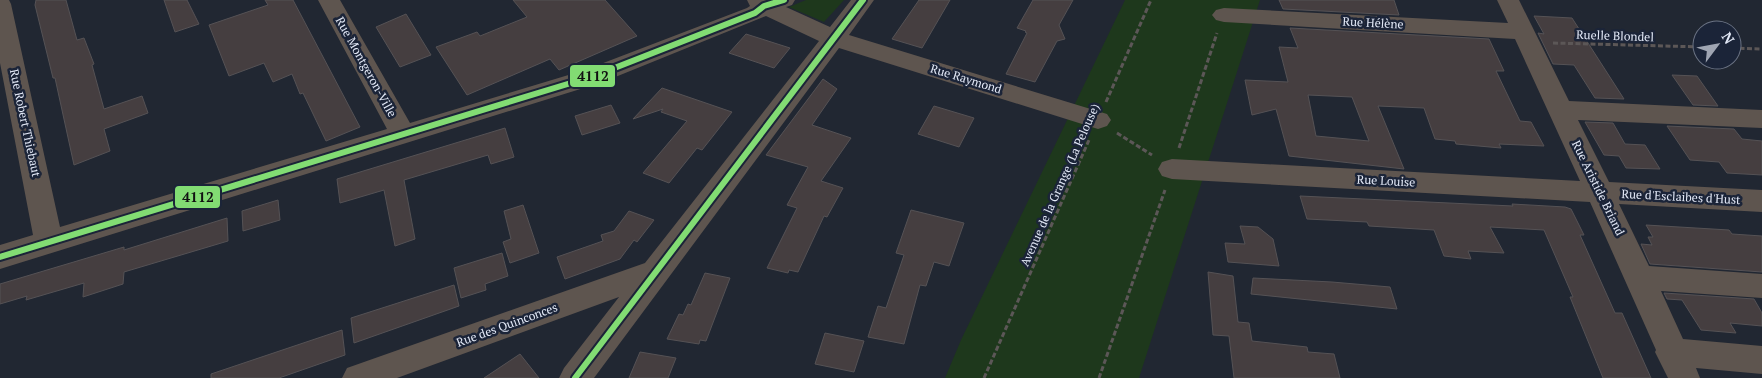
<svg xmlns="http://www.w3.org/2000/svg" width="1762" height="378" font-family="'PT Serif',serif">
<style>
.green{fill:#1e381c}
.building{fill:#453e40;stroke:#555255;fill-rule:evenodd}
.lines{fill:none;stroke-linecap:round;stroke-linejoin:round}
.path{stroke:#5c5757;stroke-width:3;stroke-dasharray:5 2.5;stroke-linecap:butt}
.minor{fill:#5e554f;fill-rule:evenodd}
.bus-1-casing{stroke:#1b2438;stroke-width:10}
.bus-1{stroke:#82dc73;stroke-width:6}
.labels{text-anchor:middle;stroke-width:5;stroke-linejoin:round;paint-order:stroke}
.street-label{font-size:12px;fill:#e3e9f7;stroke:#1b2438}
.line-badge{stroke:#1b2438;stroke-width:2}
.pale-badge-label{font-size:14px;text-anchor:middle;font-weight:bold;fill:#111}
</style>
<rect width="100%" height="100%" fill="#212732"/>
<path class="green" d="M 806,0 L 844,0 L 824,22 L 789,7 Z
M 1125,0 L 1260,0 L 1139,378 L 945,378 L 961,340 Z"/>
<path class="building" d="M 36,0 L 66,0 L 77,40 L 84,38 L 94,64 L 92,65 L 104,109 L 142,96 L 148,113 L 104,129 L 110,151 L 74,165 L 55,78 L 53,78 L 35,5 Z
M 164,0 L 187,0 L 199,24 L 175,32 Z
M 265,0 L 293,0 L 360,127 L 326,141 L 303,93 L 300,94 L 292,74 L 273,82 L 264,63 L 229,76 L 209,25 L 268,5 Z
M 513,0 L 605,0 L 637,36 L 559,70 L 550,59 L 467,95 L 436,47 L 477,32 L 480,36 L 527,17 Z
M 919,0 L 950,0 L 922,48 L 892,39 Z
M 1033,0 L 1073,0 L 1059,25 L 1065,39 L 1057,41 L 1035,82 L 1006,74 L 1027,33 L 1025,32 L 1026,31 L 1017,28 Z
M 1279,0 L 1394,0 L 1399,15 L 1283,9 Z
M 406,14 L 431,55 L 400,67 L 376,27 Z
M 1534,16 L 1572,18 L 1624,99 L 1595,98 L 1574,65 L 1553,64 L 1538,33 L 1544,34 Z
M 1290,28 L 1489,39 L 1504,71 L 1496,71 L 1520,121 L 1531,122 L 1544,146 L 1499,144 L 1501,148 L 1456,144 L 1455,141 L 1435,139 L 1424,108 L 1378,106 L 1404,169 L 1289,156 L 1276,109 L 1252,115 L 1245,80 L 1288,82 L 1279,47 L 1298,48 ZM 1308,95 L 1352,97 L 1369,141 L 1316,136 Z
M 746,34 L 790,48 L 774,68 L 729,53 Z
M 1672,75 L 1697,76 L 1718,106 L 1693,105 Z
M 823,79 L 837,89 L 812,125 L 851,138 L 821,181 L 843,188 L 827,217 L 824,216 L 798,272 L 789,270 L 788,273 L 767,268 L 797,208 L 787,205 L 808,167 L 766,155 Z
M 662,88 L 732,112 L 702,150 L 697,148 L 669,183 L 643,173 L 687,121 L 661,112 L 663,109 L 633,119 Z
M 611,105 L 620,123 L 582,135 L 575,116 Z
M 934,106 L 974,118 L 959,147 L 918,134 Z
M 1585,122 L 1613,123 L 1625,144 L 1645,145 L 1660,169 L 1626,168 L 1619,156 L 1604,155 Z
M 1667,126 L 1734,129 L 1742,139 L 1762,141 L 1762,175 L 1727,173 L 1719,162 L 1690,160 Z
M 505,128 L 514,157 L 491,164 L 488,155 L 404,180 L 415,239 L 395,246 L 384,190 L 340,203 L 337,179 Z
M 1300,196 L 1513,206 L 1512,204 L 1565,207 L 1571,209 L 1584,235 L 1580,235 L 1615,313 L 1622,313 L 1651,378 L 1603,378 L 1570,297 L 1573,297 L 1544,230 L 1490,227 L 1504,253 L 1468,251 L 1471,259 L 1444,256 L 1434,230 L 1369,226 L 1367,222 L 1307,219 Z
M 278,200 L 280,220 L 243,231 L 242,211 Z
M 523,205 L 539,253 L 510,263 L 503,242 L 511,239 L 504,211 Z
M 911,210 L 964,223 L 949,266 L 934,262 L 926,286 L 920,285 L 904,344 L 868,337 L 878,306 L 886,308 L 904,255 L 896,253 Z
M 629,211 L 654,220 L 637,242 L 634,240 L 620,259 L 565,279 L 557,257 L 603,241 L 601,235 L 614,231 Z
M 227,218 L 228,241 L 124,272 L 123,284 L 83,297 L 84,283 L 26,300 L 27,296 L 0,304 L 0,284 L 124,247 L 124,250 Z
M 1646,225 L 1729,230 L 1732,234 L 1762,236 L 1762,272 L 1650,264 L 1641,244 L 1652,245 L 1648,237 L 1653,237 Z
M 1240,226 L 1258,227 L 1273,239 L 1279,266 L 1228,262 L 1225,243 L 1245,244 Z
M 502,253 L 508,276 L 485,284 L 486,290 L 461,298 L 454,268 Z
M 1208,272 L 1233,276 L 1238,322 L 1249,323 L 1252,341 L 1307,347 L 1308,352 L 1334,354 L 1340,378 L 1234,378 L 1229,336 L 1213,335 Z
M 705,273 L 730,278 L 706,341 L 700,340 L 699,344 L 667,339 L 679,314 L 683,315 L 688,304 L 691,305 Z
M 1253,278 L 1332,282 L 1390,287 L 1397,309 L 1251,294 Z
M 454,285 L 459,306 L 354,343 L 351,318 Z
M 1664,293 L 1754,299 L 1762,313 L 1762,326 L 1730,323 L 1736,333 L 1701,330 L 1682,300 L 1667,299 Z
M 342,330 L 345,355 L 279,378 L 211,378 L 211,374 Z
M 825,333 L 864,341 L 854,372 L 815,364 Z
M 640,352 L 676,358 L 668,378 L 629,378 Z
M 520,354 L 539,378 L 484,378 Z"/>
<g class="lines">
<path class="path" d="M 1553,43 L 1702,47
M 1732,48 L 1762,49
M 1106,102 L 1151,0
M 1117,133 L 1152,155
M 1179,148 L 1217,33
M 984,378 L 1089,140
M 1099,378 L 1165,190"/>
<path class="minor" d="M 0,0 L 9,0 L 11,4 L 60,227 L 387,129 L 318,0 L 340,0 L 410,123 L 585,70 L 747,8 L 750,6 L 747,0 L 795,0 L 792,5 L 786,7 L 830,27 L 851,0 L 874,0 L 849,35 L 1107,114 L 1111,120 L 1107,126 L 1098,129 L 839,48 L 594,378 L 559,378 L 564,368 L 619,297 L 397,378 L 342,378 L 347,368 L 645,263 L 819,41 L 766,16 L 603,82 L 0,269 L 0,245 L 33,235 L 0,63 Z
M 1497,0 L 1519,0 L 1569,101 L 1762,110 L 1762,128 L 1578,120 L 1609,182 L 1762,190 L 1762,212 L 1619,204 L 1649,266 L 1762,274 L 1762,298 L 1661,291 L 1683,339 L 1762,346 L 1762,374 L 1696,368 L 1700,378 L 1668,378 L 1655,352 L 1656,350 L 1590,202 L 1172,179 L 1162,176 L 1158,169 L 1162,162 L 1172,159 L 1580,181 L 1515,39 L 1224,22 L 1216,20 L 1212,15 L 1216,10 L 1224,8 L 1508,23 Z"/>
<defs>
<path id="bus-1" d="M 0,257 L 594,76 L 755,13 L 764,6 L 784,0
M 575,378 L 863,0"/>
</defs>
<use href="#bus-1" class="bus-1-casing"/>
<use href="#bus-1" class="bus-1"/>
</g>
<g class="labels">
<g class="street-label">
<text transform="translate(1373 23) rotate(3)" y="4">Rue Hélène</text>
<text transform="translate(1615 36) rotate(2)" y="4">Ruelle Blondel</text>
<text transform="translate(366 67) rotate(61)" y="4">Rue Montgeron-Ville</text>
<text transform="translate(966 79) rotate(17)" y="4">Rue Raymond</text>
<text transform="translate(25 123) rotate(78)" y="4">Rue Robert Thiebaut</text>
<text transform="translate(1386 181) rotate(3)" y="4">Rue Louise</text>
<text transform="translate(1060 185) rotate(-66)" y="4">Avenue de la Grange (La Pelouse)</text>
<text transform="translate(1598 188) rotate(64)" y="4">Rue Aristide Briand</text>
<text transform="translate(1681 197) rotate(3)" y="4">Rue d'Esclaibes d'Hust</text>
<text transform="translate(507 325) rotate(-20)" y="4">Rue des Quinconces</text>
</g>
</g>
<g class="line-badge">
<rect x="569" y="64" width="47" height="24" rx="5" fill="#82dc73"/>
<rect x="174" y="185" width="47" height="24" rx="5" fill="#82dc73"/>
</g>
<g class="pale-badge-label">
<text x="593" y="81">4112</text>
<text x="198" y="202">4112</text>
</g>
<g transform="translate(1717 45) rotate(58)"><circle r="24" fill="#1b2438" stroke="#6b7384"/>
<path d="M0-4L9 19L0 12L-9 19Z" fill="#9fa5b2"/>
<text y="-8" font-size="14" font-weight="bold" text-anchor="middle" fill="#e3e9f7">N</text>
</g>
</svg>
